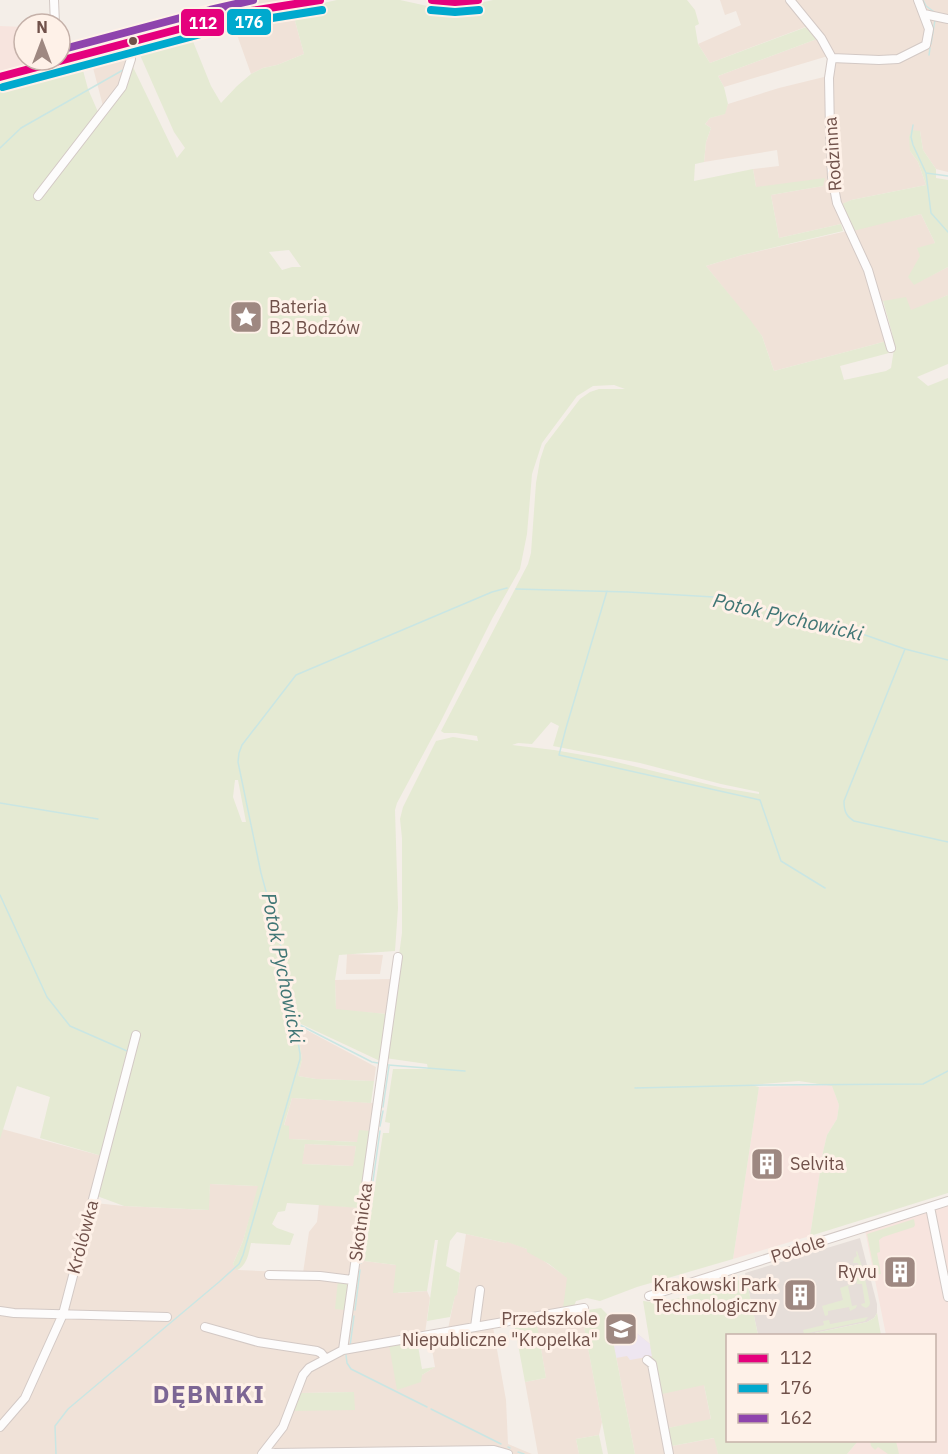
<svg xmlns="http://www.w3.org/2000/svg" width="948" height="1454" font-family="'IBM Plex Sans',sans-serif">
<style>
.residential{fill:#f0e2d8;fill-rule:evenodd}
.commercial{fill:#f7e4de}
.industrial{fill:#e6ded9}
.education{fill:#eee6f0}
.green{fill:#e5ead3;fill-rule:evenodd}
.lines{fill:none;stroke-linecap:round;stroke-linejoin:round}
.stream{stroke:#cae6e3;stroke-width:1.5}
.minor-casing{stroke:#d3c9c5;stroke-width:10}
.minor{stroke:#fdfcfc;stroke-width:8}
.bus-1-casing{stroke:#fef1e8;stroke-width:12}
.bus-2-casing{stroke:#fef1e8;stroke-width:12}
.bus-3-casing{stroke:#fef1e8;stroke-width:12}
.bus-1{stroke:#e5007d;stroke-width:8}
.bus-2{stroke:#00a9ce;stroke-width:8}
.bus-3{stroke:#8e44ad;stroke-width:8}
.bus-dot{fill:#70514a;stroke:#fef1e8;stroke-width:2}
.labels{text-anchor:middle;stroke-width:6;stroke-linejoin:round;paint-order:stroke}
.street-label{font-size:18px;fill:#70514a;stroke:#fef1e8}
.poi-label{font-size:18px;fill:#70514a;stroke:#fef1e8;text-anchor:end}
.water-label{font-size:20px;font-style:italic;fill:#407675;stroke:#fef1e8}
.district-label{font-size:24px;font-weight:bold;letter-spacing:1.5px;fill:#7c6694;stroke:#fef1e8}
.line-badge{stroke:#fef1e8;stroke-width:2}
.badge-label{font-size:16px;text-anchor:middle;font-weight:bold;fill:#fff}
</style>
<rect width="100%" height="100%" fill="#f4eee8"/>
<path class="residential" d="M 225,0 L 300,0 L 225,13 Z
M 720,0 L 948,0 L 948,172 L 936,169 L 923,150 L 920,131 L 910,151 L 918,162 L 926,185 L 851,200 L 841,205 L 841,224 L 779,238 L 771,195 L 823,186 L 756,187 L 753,169 L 779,166 L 777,150 L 704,162 L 706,142 L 711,128 L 705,124 L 710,118 L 724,114 L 728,104 L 779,88 L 824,77 L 828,71 L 828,56 L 724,87 L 718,76 L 817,39 L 808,26 L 710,63 L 698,44 L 741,25 L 736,11 L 725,15 Z
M 290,7 L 292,10 L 304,54 L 277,65 L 263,68 L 251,74 L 231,18 Z
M 128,49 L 129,66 L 121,88 L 103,106 L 91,60 Z
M 921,214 L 935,243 L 920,256 L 914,284 L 948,267 L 948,295 L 911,311 L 883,301 L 878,308 L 887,341 L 774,371 L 762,336 L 706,266 L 742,255 Z
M 347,954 L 383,955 L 380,974 L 346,974 Z
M 392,979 L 387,1014 L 336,1010 L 335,980 Z
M 297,1025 L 376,1067 L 374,1081 L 316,1079 L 298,1076 L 302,1060 Z
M 292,1098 L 375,1103 L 371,1131 L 357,1142 L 289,1139 L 284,1126 Z
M 2,1129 L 102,1156 L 95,1203 L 124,1206 L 208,1210 L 210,1184 L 259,1186 L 243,1241 L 233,1264 L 238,1270 L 303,1273 L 309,1232 L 317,1222 L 319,1204 L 361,1208 L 354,1254 L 364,1261 L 396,1265 L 398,1293 L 427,1291 L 430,1298 L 425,1333 L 448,1329 L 455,1295 L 457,1294 L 466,1234 L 506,1243 L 507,1241 L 527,1249 L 568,1278 L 564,1308 L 580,1305 L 602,1422 L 599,1435 L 576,1439 L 579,1454 L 538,1454 L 525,1382 L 546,1378 L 536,1320 L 493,1327 L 506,1400 L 508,1444 L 532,1454 L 0,1454 L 0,1137 ZM 430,1338 L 435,1367 L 422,1375 L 390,1345 ZM 301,1393 L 354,1392 L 354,1393 L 295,1411 Z
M 305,1144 L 356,1146 L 354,1166 L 301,1164 Z
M 613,1314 L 650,1344 L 657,1372 L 704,1385 L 711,1420 L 668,1428 L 672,1446 L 715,1438 L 718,1454 L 635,1454 L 608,1315 Z"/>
<path class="commercial" d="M 0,26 L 24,27 L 24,60 L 29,60 L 30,63 L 0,71 Z
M 832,1085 L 839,1105 L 837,1119 L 827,1135 L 823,1152 L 810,1236 L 733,1259 L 759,1087 Z
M 948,1204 L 948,1454 L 847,1454 L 858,1441 L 934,1440 L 934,1336 L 886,1335 L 865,1230 Z"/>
<path class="industrial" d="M 860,1238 L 877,1304 L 877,1313 L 874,1318 L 867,1322 L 805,1335 L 758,1335 L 745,1273 Z"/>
<path class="education" d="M 613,1314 L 650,1344 L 652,1356 L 630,1360 L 627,1356 L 616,1358 L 608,1315 Z"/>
<path class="green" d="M 337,0 L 400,0 L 432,7 L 455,8 L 493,0 L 687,0 L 695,10 L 699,24 L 695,26 L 698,44 L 710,63 L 809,26 L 817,39 L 718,76 L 724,87 L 728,104 L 725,114 L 710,118 L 705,124 L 711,128 L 706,142 L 704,162 L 695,164 L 694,181 L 753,169 L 756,187 L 825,178 L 823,186 L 771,195 L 779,238 L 841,224 L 843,231 L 742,255 L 706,266 L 751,321 L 762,336 L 774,371 L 887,341 L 889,353 L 840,366 L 844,380 L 886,371 L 891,368 L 894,349 L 892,333 L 883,301 L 906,297 L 911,310 L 948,295 L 948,364 L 917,377 L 928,386 L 948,378 L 948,1193 L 810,1236 L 823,1152 L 827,1135 L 837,1119 L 839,1105 L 832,1086 L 799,1081 L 751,1085 L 759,1087 L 733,1259 L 637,1287 L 600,1301 L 587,1298 L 576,1301 L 574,1306 L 563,1308 L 567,1278 L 549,1264 L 527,1252 L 527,1249 L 507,1242 L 506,1243 L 457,1232 L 450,1241 L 446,1266 L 460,1273 L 457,1295 L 455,1296 L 450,1317 L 427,1321 L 438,1240 L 435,1240 L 427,1291 L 393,1293 L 396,1265 L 364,1261 L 383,1133 L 389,1133 L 390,1123 L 385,1122 L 393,1069 L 428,1069 L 427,1064 L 385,1058 L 402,933 L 402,838 L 400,819 L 403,807 L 436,741 L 453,737 L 478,741 L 477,736 L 456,733 L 444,733 L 441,731 L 528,564 L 531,553 L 536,483 L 540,460 L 545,445 L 580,399 L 590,392 L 599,389 L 625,389 L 614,385 L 593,386 L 577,396 L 542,443 L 532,474 L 527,534 L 520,569 L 493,617 L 441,721 L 397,803 L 395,810 L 398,908 L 395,951 L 339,955 L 335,980 L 336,1009 L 387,1014 L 380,1061 L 299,1023 L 297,1025 L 302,1060 L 298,1076 L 316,1079 L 374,1081 L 371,1103 L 292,1098 L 284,1125 L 289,1126 L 289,1139 L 357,1142 L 359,1130 L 371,1131 L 361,1208 L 287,1203 L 285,1211 L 278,1212 L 272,1224 L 277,1228 L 294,1234 L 290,1245 L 251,1243 C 249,1252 247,1266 237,1270 L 233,1264 L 243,1241 L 258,1186 L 210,1184 L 209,1210 L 124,1206 L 97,1196 L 102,1156 L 40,1138 L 50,1097 L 17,1086 L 0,1139 L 0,82 L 5,83 L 81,63 L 88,89 L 98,112 L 133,67 L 177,158 L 185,148 L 174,132 L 140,55 L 153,39 L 188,29 L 211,86 L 221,103 L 237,86 L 251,74 L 263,68 L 277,65 L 304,54 L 292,10 ZM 289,250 L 301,267 L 292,267 L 282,270 L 269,252 ZM 551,722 L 559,726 L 553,746 L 640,763 L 721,784 L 759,792 L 759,794 L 723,788 L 600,758 L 554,750 L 512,745 L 518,743 L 532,744 ZM 235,780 L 238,780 L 246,822 L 242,822 L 233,797 ZM 305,1144 L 356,1146 L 353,1166 L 302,1164 Z
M 911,130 L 920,131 L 923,150 L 936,169 L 936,178 L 948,180 L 948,267 L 914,285 L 908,277 L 920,256 L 917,248 L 935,243 L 921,214 L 853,231 L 840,205 L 851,200 L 926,185 L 918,162 L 910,151 L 909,137 Z
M 914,1219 L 915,1225 L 914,1227 L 883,1237 L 879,1240 L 880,1252 L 877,1253 L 881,1274 L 875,1275 L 867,1234 Z
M 857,1251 L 863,1269 L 870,1303 L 869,1306 L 866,1308 L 862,1306 L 861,1304 L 865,1303 L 862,1284 L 857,1284 L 856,1277 L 860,1276 L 858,1263 L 853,1263 L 854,1258 L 857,1256 L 856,1252 Z
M 746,1278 L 758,1335 L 728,1336 L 728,1440 L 858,1441 L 847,1454 L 718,1454 L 714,1438 L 672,1446 L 668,1428 L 711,1419 L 704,1385 L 662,1394 L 652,1356 L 643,1301 C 669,1306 719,1286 746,1278 Z
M 338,1280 L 347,1283 L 349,1285 L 344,1310 L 335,1309 Z
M 852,1284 L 853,1285 L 848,1286 L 852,1306 L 857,1305 L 856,1308 L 850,1311 L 849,1307 L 828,1311 L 828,1315 L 825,1316 L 822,1306 L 843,1300 L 840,1288 Z
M 601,1308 L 608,1315 L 635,1454 L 608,1454 L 581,1311 Z
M 877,1313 L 881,1335 L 805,1335 L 867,1322 L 874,1318 Z
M 868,1317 L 865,1321 L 804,1334 L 803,1330 L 824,1325 L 823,1321 L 829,1320 L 830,1324 Z
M 536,1319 L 546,1378 L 525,1382 L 514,1323 Z
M 417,1340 L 422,1369 L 435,1367 L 422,1375 L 421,1382 L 397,1390 L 389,1345 Z
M 354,1392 L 355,1410 L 294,1411 L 301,1393 Z
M 599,1435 L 603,1454 L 579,1454 L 576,1439 Z
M 870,1441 L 896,1441 L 899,1454 L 888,1454 L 878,1447 L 875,1450 L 871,1446 Z"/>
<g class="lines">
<path class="stream" d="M 230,0 L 230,13
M 923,0 L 926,6 L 933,11
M 931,44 L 935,20
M 929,55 L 930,48
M 134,58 L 147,44 L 230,22 L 230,18
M 913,125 L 911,137 L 913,145 L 926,173 L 931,213 L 948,232
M 0,148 L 21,128 L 123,70
M 926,173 L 948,176
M 516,589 L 628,592 L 714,597 L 848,629 L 905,649 L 948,660
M 607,591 L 566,728 L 559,755 L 760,800 L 781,861 L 825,888
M 905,649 L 844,801 C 844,811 846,816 854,821 L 948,842
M 0,803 L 98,819
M 0,895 L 47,997 L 70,1026 L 127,1051
M 296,1023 L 372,1062 L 378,1063
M 388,1065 L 465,1071
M 635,1088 L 767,1085 L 923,1084 L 948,1071
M 383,1107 L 389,1066
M 380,1126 L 383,1111
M 370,1202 L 380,1131
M 361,1263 L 369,1206
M 355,1310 L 360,1270
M 350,1346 L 354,1316
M 346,1355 L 347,1363 L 351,1369 L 427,1407
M 431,1409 L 501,1444
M 508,1447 L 510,1448
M 518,1452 L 524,1454
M 56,1454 L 55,1426 L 68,1409 L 219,1282 L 239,1264 L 243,1255 L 300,1059 L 300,1054 L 285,961 L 261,873 L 238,762 L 239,753 L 242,745 L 296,675 L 492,592 L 507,588"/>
<defs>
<path id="minor" d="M 54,0 L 55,24
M 432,0 L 455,2 L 478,0
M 790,0 L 821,38 L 832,58 L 829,78 L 830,132 L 832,177 L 837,203 L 868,270 L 891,348
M 924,14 L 948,19
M 832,58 L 879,60 L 898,59 L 926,45 L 929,29 L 918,0
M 0,77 L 213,20 L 251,11 L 320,0
M 38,196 L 122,87 L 131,59 L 128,42
M 930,1207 L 948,1297
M 269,1275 L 320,1276 L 352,1280
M 649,1296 L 948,1201
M 0,1311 L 14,1313 L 167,1317
M 205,1327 L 258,1342 L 317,1351 L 321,1353 L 326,1359
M 475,1327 L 480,1290
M 343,1350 L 584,1308
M 647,1360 L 652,1364 L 669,1454
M 0,1427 L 25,1398 L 63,1314 L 136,1035
M 265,1451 L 274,1453 L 494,1450 L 508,1454
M 262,1454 L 283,1427 L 303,1375 L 309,1368 L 343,1350 L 398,957"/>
</defs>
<use href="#minor" class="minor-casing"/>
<use href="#minor" class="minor"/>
<defs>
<path id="bus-1" d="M 432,0 L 455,2 L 478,0
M 0,77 L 213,20 L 251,11 L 320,0"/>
<path id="bus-2" d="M 431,10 L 455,12 L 479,10
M 3,87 L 216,30 L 253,21 L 322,10"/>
<path id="bus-3" d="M 60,50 L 210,10 L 253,0"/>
</defs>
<use href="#bus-1" class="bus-1-casing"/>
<use href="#bus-2" class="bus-2-casing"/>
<use href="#bus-3" class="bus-3-casing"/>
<use href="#bus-1" class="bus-1"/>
<use href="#bus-2" class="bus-2"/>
<use href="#bus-3" class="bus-3"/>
</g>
<defs>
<symbol id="sight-square" viewBox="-11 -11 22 22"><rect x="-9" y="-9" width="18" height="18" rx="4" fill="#9e8881" stroke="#fef1e8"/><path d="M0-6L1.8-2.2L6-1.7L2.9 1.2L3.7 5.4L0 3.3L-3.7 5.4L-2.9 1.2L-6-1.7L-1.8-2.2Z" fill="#fff"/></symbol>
<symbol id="building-square" viewBox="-11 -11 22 22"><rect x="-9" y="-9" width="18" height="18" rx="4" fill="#9e8881" stroke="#fef1e8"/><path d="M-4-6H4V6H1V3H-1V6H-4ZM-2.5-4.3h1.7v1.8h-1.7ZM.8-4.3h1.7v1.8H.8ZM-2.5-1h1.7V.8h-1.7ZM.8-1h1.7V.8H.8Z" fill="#fff"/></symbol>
<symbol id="school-square" viewBox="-11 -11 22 22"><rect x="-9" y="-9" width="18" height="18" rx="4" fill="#9e8881" stroke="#fef1e8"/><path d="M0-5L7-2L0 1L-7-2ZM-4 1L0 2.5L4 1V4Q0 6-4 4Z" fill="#fff"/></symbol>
</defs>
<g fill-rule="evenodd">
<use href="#sight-square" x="227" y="298" width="38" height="38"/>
<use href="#building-square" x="748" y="1145" width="38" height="38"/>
<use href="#building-square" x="881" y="1253" width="38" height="38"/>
<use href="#building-square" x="781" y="1276" width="38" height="38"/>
<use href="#school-square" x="602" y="1310" width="38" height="38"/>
</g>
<circle class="bus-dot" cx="133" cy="41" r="5"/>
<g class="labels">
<g class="street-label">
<text transform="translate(833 154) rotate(-94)" y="6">Rodzinna</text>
<text transform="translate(361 1222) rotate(-82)" y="6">Skotnicka</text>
<text transform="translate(83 1237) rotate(-75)" y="6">Królówka</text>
<text transform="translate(798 1249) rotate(-18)" y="6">Podole</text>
</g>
<g class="poi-label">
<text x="269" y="313" text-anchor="start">Bateria<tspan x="269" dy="21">B2 Bodzów</tspan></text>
<text x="790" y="1170" text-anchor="start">Selvita</text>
<text x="877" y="1278">Ryvu</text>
<text x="777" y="1291">Krakowski Park<tspan x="777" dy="21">Technologiczny</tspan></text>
<text x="598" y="1325">Przedszkole<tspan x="598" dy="21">Niepubliczne "Kropelka"</tspan></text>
</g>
<g class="water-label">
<text transform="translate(788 617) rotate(13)" y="7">Potok Pychowicki</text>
<text transform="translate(283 968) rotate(79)" y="7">Potok Pychowicki</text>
</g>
<g class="district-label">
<text x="209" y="1403">DĘBNIKI</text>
</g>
</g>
<g class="line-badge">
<rect x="226" y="8" width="46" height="28" rx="6" fill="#00a9ce"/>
<rect x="180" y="8" width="45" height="29" rx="6" fill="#e5007d"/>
</g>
<g class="badge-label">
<text x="249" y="28">176</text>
<text x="203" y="29">112</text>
</g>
<rect x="726" y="1334" width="210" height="108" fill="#fef1e8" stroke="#c5b1a9" stroke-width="1.5"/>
<rect x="738" y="1354" width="30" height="9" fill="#e5007d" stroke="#c5b1a9" stroke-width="1.5"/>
<text x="780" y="1364" font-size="18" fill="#70514a">112</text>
<rect x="738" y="1384" width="30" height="9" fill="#00a9ce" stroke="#c5b1a9" stroke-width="1.5"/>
<text x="780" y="1394" font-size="18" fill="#70514a">176</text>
<rect x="738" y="1414" width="30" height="9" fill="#8e44ad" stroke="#c5b1a9" stroke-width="1.5"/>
<text x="780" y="1424" font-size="18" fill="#70514a">162</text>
<g transform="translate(42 42)"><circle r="28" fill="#fef1e8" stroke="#c5b1a9" stroke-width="1.5"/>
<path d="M0-4.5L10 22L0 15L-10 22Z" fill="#9e8881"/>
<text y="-9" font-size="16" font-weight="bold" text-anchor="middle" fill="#70514a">N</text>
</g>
</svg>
